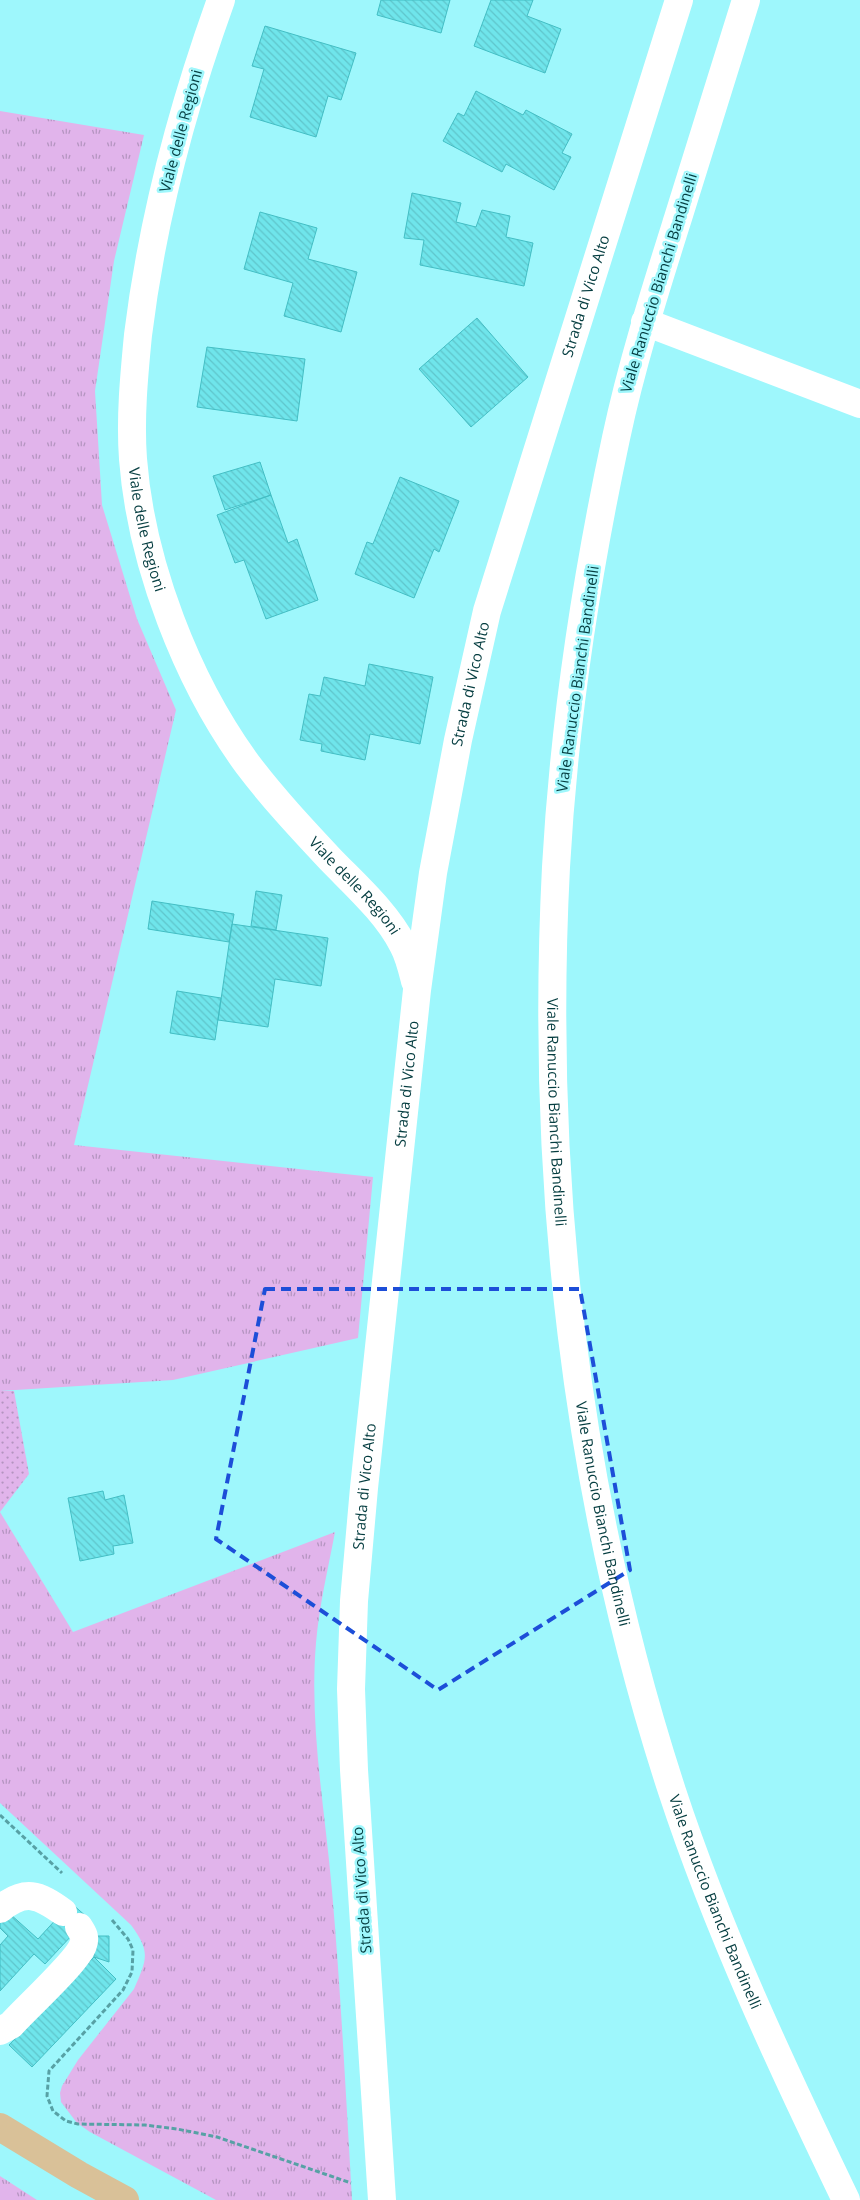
<svg xmlns="http://www.w3.org/2000/svg" width="860" height="2200" font-family="'Open Sans',sans-serif">
<style>
.grass{fill:url(#grass-tufts)}
.garden{fill:url(#garden-dots)}
.building{fill:url(#building-back-hatch);stroke:#43bec4}
.lines{fill:none;stroke-linecap:round;stroke-linejoin:round}
.path{stroke:#57a1a5;stroke-width:3;stroke-dasharray:5 2.5;stroke-linecap:butt}
.minor{stroke:#fff;stroke-width:28}
.major{stroke:#d9c198;stroke-width:28}
.marked{fill:none;stroke:#1d4ed8;stroke-width:4;stroke-dasharray:10 6;stroke-linejoin:round}
.labels{text-anchor:middle;stroke-width:5;stroke-linejoin:round;paint-order:stroke}
.street-label{font-size:15px;fill:#053d40;stroke:#9ef7fc}
</style>
<defs>
<pattern id="grass-tufts" width="24" height="20" patternUnits="userSpaceOnUse" patternTransform="scale(1.25)"><rect width="24" height="20" fill="#e1b4eb"/><path d="M3 7l-1-3M5 7V3M7 7l1-3M15 17l-1-3M17 17v-4M19 17l1-3" fill="none" stroke="#b494c0"/></pattern>
<pattern id="garden-dots" width="8" height="8" patternUnits="userSpaceOnUse" patternTransform="scale(1.25)"><rect width="8" height="8" fill="#e1b4eb"/><path d="M2 2h.1M6 6h.1" fill="none" stroke="#b494c0" stroke-width="1.8" stroke-linecap="round"/></pattern>
<pattern id="building-back-hatch" width="6" height="6" patternUnits="userSpaceOnUse" patternTransform="scale(1.25)"><rect width="6" height="6" fill="#6fe5eb"/><path d="M-1 5l2 2M0 0l6 6M5-1l2 2" fill="none" stroke="#5fc5cb"/></pattern>
</defs>
<rect width="100%" height="100%" fill="#9ef7fc"/>
<path class="grass" d="M 0,111 L 144,135 L 114,261 L 95,391 L 102,505 L 137,619 L 176,710 L 74,1145 L 373,1177 L 358,1338 L 173,1380 L 0,1391 Z
M 0,1512 L 73,1632 L 335,1532 C 328,1569 319,1606 316,1643 C 309,1726 325,1809 332,1891 C 341,1994 346,2097 352,2200 L 216,2200 L 90,2132 L 77,2123 L 61,2102 L 60,2093 L 62,2086 L 78,2060 L 134,1989 C 147,1959 151,1952 131,1925 L 0,1803 Z
M 0,2176 L 37,2200 L 0,2200 Z"/>
<path class="garden" d="M 0,1391 L 14,1391 L 29,1474 L 0,1512 Z"/>
<path class="building" d="M 381,0 L 450,0 L 441,33 L 377,15 Z
M 491,0 L 533,0 L 527,16 L 561,29 L 545,73 L 474,46 Z
M 265,26 L 356,53 L 341,100 L 328,96 L 316,137 L 250,117 L 264,69 L 252,66 Z
M 476,91 L 523,115 L 526,110 L 572,134 L 562,153 L 571,157 L 554,190 L 506,164 L 502,172 L 443,141 L 458,113 L 464,116 Z
M 412,193 L 461,203 L 456,222 L 476,227 L 482,210 L 510,216 L 506,237 L 533,243 L 524,286 L 420,265 L 424,240 L 404,238 Z
M 260,212 L 317,228 L 308,259 L 357,272 L 341,332 L 284,316 L 293,283 L 244,269 Z
M 477,318 L 528,377 L 471,427 L 419,369 Z
M 207,347 L 305,359 L 297,421 L 197,407 Z
M 260,462 L 271,495 L 225,510 L 213,476 Z
M 400,477 L 459,501 L 439,552 L 434,549 L 414,598 L 355,574 L 367,542 L 373,544 Z
M 271,495 L 288,543 L 297,539 L 318,600 L 266,619 L 244,560 L 235,563 L 217,515 Z
M 369,664 L 433,677 L 420,744 L 370,734 L 365,760 L 321,751 L 322,744 L 300,740 L 309,694 L 320,696 L 324,677 L 365,686 Z
M 256,891 L 282,895 L 276,930 L 251,926 Z
M 152,901 L 234,914 L 229,942 L 148,929 Z
M 232,924 L 328,938 L 321,986 L 275,979 L 268,1027 L 218,1020 Z
M 177,991 L 221,998 L 215,1040 L 170,1033 Z
M 103,1491 L 105,1500 L 124,1495 L 133,1543 L 113,1546 L 114,1554 L 80,1561 L 68,1498 Z
M 71,1903 L 88,1918 L 45,1964 L 34,1954 L 0,1991 L 0,1945 L 8,1936 L 0,1928 L 0,1923 L 9,1913 L 38,1939 Z
M 93,1936 L 109,1936 L 109,1962 L 94,1957 Z
M 94,1957 L 116,1979 L 32,2067 L 9,2045 Z"/>
<g class="lines">
<path class="path" d="M 0,1815 L 62,1873
M 112,1920 L 128,1939 L 133,1950 L 132,1972 L 123,1990 L 49,2071 L 47,2096 L 53,2111 L 66,2121 L 78,2124 L 145,2125 L 177,2129 L 217,2137 L 351,2183"/>
<g class="minor">
<path id="s1" d="M 221,0 C 182,108 152,221 138,335 C 134,376 130,418 133,459 C 141,563 187,682 248,765 C 273,798 301,828 330,859 C 355,885 386,912 403,945 C 409,956 412,969 415,981"/>
<path id="s2" d="M 746,0 C 723,73 701,145 678,218 C 655,291 632,363 616,438 C 586,578 564,723 556,867 C 540,1178 575,1494 672,1791 C 718,1931 782,2067 846,2200"/>
<path d="M 645,322 L 860,404"/>
<path d="M 0,1909 C 25,1889 38,1894 63,1912"/>
<path d="M 0,2031 L 11,2025 C 25,2009 78,1961 83,1945 C 86,1937 83,1933 79,1927"/>
<path id="s3" d="M 382,2200 L 354,1770 L 351,1689 L 354,1601 L 364,1488 L 417,990 L 433,873 L 458,740 L 487,611 L 679,0"/>
</g>
<path class="major" d="M 0,2127 L 79,2175 L 125,2200"/>
</g>
<path class="marked" d="M 265,1289 L 580,1289 L 630,1570 L 438,1690 L 216,1539 Z"/>
<g class="labels">
<g class="street-label">
<text transform="translate(181 131) rotate(-75)" y="5">Viale delle Regioni</text>
<text transform="translate(659 283) rotate(-73)" y="5">Viale Ranuccio Bianchi Bandinelli</text>
<text dy="5" stroke="none"><textPath href="#s3" startOffset="1930">Strada di Vico Alto</textPath></text>
<text dy="5" stroke="none"><textPath href="#s1" startOffset="542">Viale delle Regioni</textPath></text>
<text transform="translate(578 679) rotate(-82)" y="5">Viale Ranuccio Bianchi Bandinelli</text>
<text dy="5" stroke="none"><textPath href="#s3" startOffset="1525">Strada di Vico Alto</textPath></text>
<text dy="5" stroke="none"><textPath href="#s1" startOffset="962">Viale delle Regioni</textPath></text>
<text dy="5" stroke="none"><textPath href="#s3" startOffset="1120">Strada di Vico Alto</textPath></text>
<text dy="5" stroke="none"><textPath href="#s2" startOffset="1136">Viale Ranuccio Bianchi Bandinelli</textPath></text>
<text dy="5" stroke="none"><textPath href="#s3" startOffset="715">Strada di Vico Alto</textPath></text>
<text dy="5" stroke="none"><textPath href="#s2" startOffset="1541">Viale Ranuccio Bianchi Bandinelli</textPath></text>
<text transform="translate(362 1890) rotate(-94)" y="5">Strada di Vico Alto</text>
<text dy="5" stroke="none"><textPath href="#s2" startOffset="1946">Viale Ranuccio Bianchi Bandinelli</textPath></text>
</g>
</g>
</svg>
